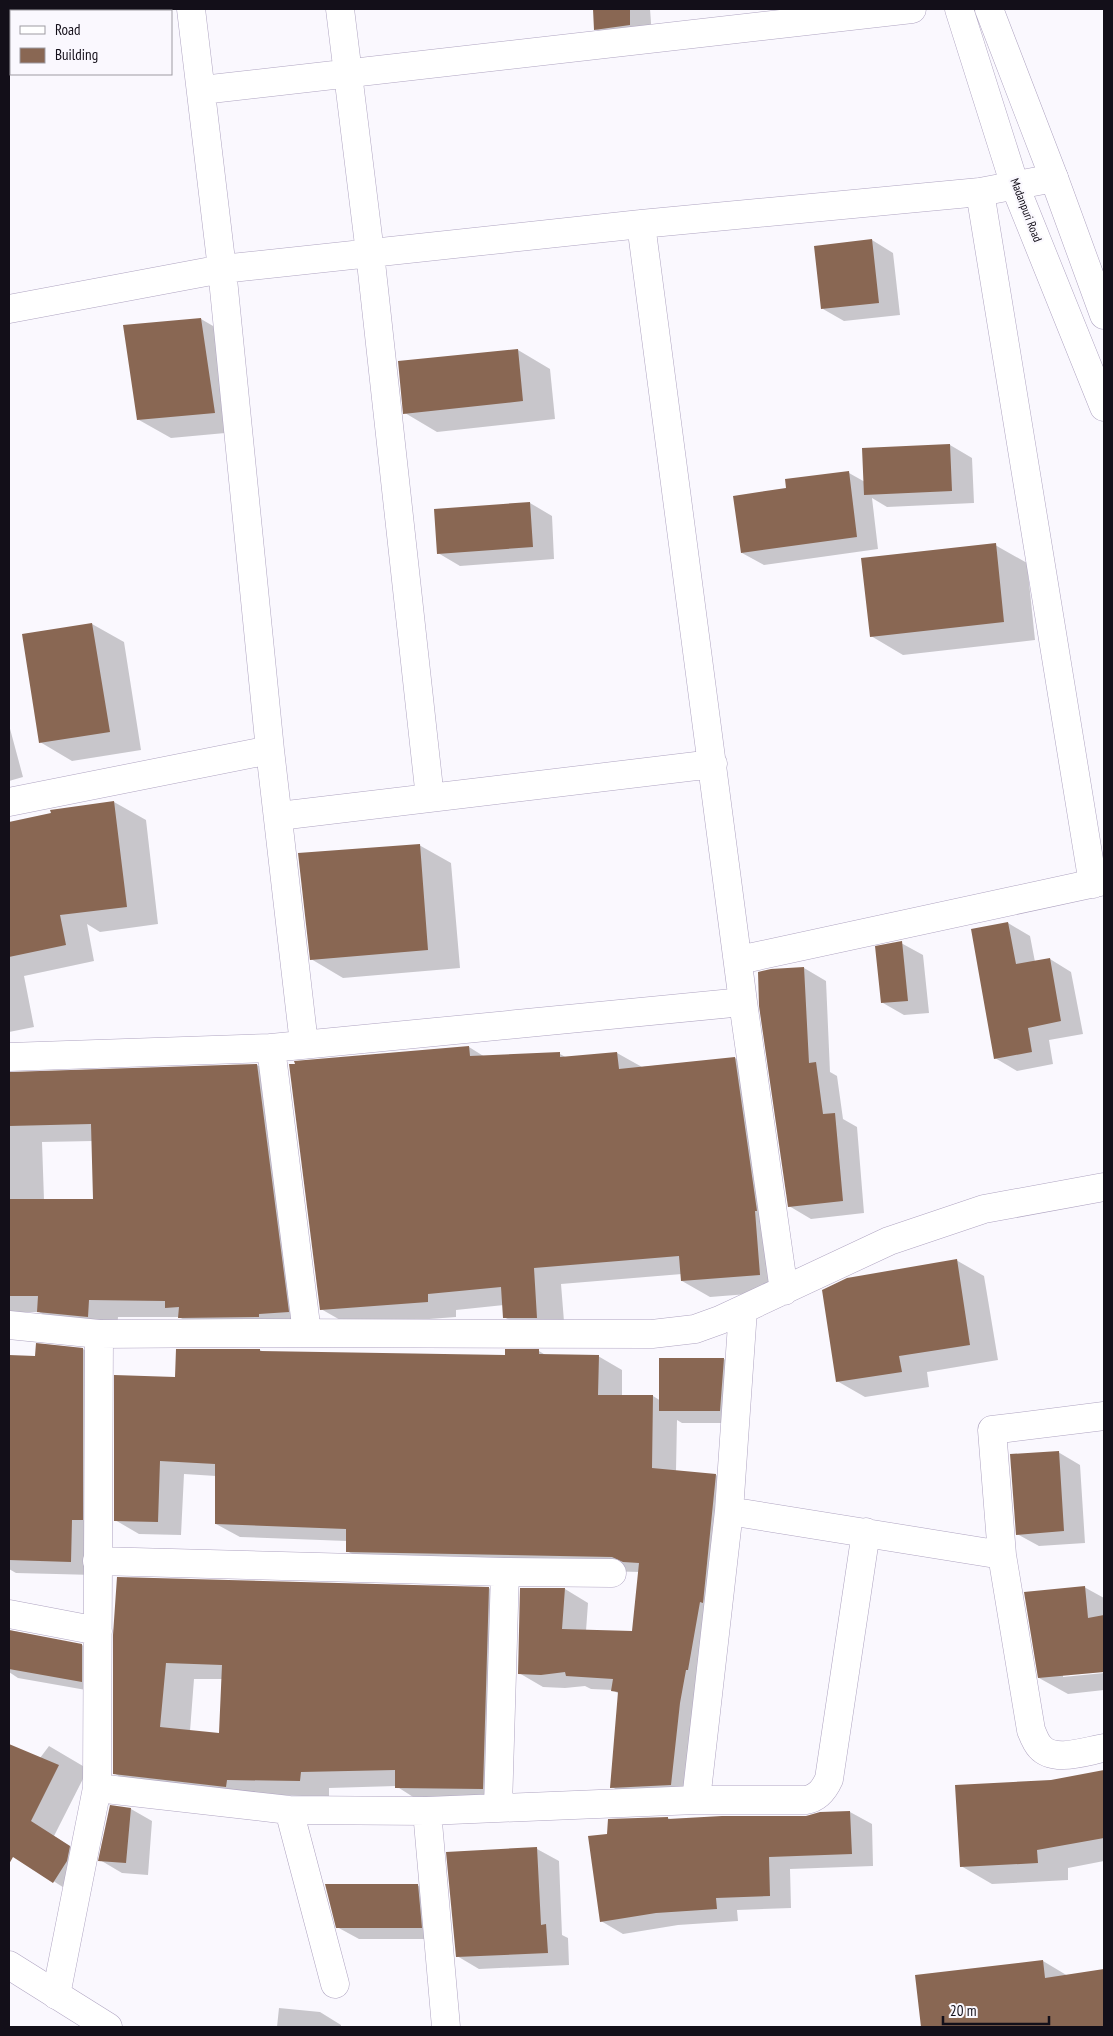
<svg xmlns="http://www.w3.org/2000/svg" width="1113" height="2036" font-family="'PT Sans Narrow',sans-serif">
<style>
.shadow{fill:#0003;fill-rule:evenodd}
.building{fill:#896753;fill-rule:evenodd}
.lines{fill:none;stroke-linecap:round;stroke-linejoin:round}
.minor-casing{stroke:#afa4c1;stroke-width:29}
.tertiary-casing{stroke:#afa4c1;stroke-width:29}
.secondary-casing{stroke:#afa4c1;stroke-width:29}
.minor{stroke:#fff;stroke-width:28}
.tertiary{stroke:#fff;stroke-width:28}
.secondary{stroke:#fff;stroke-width:28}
.labels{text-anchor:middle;stroke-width:4.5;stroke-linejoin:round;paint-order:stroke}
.street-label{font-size:12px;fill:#130f19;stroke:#faf8fe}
</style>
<rect width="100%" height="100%" fill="#faf8fe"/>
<path class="shadow" d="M 594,9 L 650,9 L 652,37 L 617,41 L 595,29 Z
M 872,240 L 893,253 L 900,315 L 844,321 L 823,309 Z
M 201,319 L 232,337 L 247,431 L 171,438 L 139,420 Z
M 518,350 L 550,369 L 555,419 L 437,432 L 405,413 Z
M 950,445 L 972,458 L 974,503 L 887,507 L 872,498 L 878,549 L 764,565 L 742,553 L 787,489 L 849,473 L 865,482 Z
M 530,503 L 552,516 L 554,559 L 460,566 L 438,553 Z
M 995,545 L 1027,563 L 1035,640 L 903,655 L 871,636 Z
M 92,624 L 124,642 L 141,750 L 72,761 L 40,742 Z
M 9,725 L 23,777 L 9,781 Z
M 114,802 L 146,820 L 158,924 L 100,932 L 87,924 L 94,961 L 24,976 L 34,1027 L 9,1032 L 9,823 L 37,840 Z
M 419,845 L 451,863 L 460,968 L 343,978 L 311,959 Z
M 1008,923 L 1030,936 L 1035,962 L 1050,959 L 1071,972 L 1083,1034 L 1049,1040 L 1053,1064 L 1017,1071 L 995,1058 Z
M 901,943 L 923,955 L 929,1013 L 904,1015 L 883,1003 Z
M 804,968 L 826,981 L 830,1072 L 837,1076 L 843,1119 L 857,1127 L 864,1213 L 811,1219 L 789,1206 Z
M 469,1047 L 485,1057 L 560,1054 L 567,1058 L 617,1053 L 642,1067 L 735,1058 L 763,1075 L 788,1291 L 710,1297 L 682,1281 L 682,1274 L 561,1284 L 565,1334 L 533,1334 L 504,1317 L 504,1305 L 456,1310 L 456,1317 L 349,1325 L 321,1309 Z
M 257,1065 L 286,1082 L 317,1328 L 208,1334 L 179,1317 L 118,1317 L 117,1333 L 68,1328 L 39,1312 L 9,1312 L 9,1074 ZM 93,1141 L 94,1200 L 44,1200 L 42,1142 Z
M 956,1260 L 984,1276 L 998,1360 L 927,1372 L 929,1387 L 865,1397 L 837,1381 Z
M 83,1349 L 107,1363 L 95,1575 L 16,1573 L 9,1569 L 9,1357 L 36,1357 Z
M 260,1350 L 264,1352 L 507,1356 L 539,1351 L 547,1356 L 598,1356 L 622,1370 L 622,1396 L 653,1396 L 661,1401 L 724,1359 L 745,1372 L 742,1423 L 682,1423 L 677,1420 L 676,1471 L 716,1475 L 739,1489 L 695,1798 L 636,1801 L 612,1787 L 619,1694 L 613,1690 L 591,1689 L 585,1686 L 565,1688 L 543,1687 L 519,1673 L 565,1589 L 588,1603 L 586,1631 L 633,1633 L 640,1572 L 371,1565 L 347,1551 L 347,1541 L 240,1537 L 216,1524 L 216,1476 L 184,1474 L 181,1535 L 139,1534 L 115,1520 L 176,1379 Z
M 1058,1452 L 1080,1465 L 1085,1543 L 1039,1546 L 1017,1534 Z
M 1084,1587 L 1104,1598 L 1104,1670 L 1063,1675 L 1063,1677 L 1104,1673 L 1104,1690 L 1068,1694 L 1039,1678 Z
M 489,1588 L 517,1605 L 511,1804 L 424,1804 L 396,1786 L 329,1788 L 329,1797 L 142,1790 L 114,1773 L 115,1635 ZM 194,1679 L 222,1679 L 221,1734 L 190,1731 Z
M 9,1630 L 82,1645 L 103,1658 L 103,1693 L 18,1678 L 9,1672 Z
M 9,1746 L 40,1758 L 49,1746 L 88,1769 L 54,1836 L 93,1861 L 77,1896 L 9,1853 L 9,1807 L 20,1790 L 9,1785 Z
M 1104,1767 L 1104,1861 L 1068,1868 L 1068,1880 L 992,1884 L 961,1866 L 1051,1781 L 1104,1772 Z
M 131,1809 L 152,1821 L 148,1875 L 122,1873 L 100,1860 Z
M 850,1812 L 872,1824 L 873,1866 L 790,1869 L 791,1908 L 737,1910 L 738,1921 L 678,1925 L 623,1934 L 601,1921 L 608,1835 L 668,1818 L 672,1820 L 806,1817 L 820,1813 Z
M 537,1849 L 559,1861 L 562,1935 L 568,1938 L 569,1965 L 479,1969 L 457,1956 Z
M 417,1885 L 439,1898 L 443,1939 L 359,1939 L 337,1927 Z
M 1043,1961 L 1068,1976 L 1104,1970 L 1104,2027 L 922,2027 L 917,1976 Z
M 279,2008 L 320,2012 L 341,2025 L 341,2027 L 277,2027 Z"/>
<path class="building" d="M 593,9 L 630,9 L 630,25 L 594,30 Z
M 872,239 L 879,303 L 821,309 L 814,246 Z
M 201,318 L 215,413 L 137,420 L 123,325 Z
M 518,349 L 523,401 L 403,414 L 398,361 Z
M 950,444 L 952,491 L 864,495 L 862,448 Z
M 849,471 L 857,537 L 741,553 L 733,496 L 786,488 L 785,479 Z
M 530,502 L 533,547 L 437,554 L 434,509 Z
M 996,543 L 1004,622 L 870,637 L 861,558 Z
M 92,623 L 110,732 L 39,743 L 22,634 Z
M 114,801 L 127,907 L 60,915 L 66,945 L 9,957 L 9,822 L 51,813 L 50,810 Z
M 420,844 L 428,950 L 310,960 L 298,853 Z
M 1008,922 L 1016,964 L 1050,958 L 1061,1021 L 1028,1028 L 1032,1052 L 994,1059 L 971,929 Z
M 902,941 L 908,1001 L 881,1003 L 875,946 Z
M 804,967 L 809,1063 L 816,1062 L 823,1114 L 835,1113 L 843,1201 L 788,1207 L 759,1006 L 758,972 L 771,969 Z
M 469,1046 L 470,1056 L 560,1052 L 560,1057 L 617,1052 L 619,1069 L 735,1057 L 757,1211 L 755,1211 L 760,1275 L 681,1281 L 679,1256 L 534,1268 L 537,1318 L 503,1318 L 501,1287 L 428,1294 L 428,1302 L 320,1310 L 289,1064 L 295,1064 L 294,1061 Z
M 257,1064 L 289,1312 L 259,1314 L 259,1317 L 178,1318 L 179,1307 L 165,1308 L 165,1301 L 89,1300 L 88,1317 L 37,1312 L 38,1296 L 9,1296 L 9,1199 L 93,1199 L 91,1124 L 9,1126 L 9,1072 Z
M 957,1259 L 970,1345 L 899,1356 L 902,1372 L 836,1382 L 822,1290 L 847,1278 Z
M 36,1343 L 83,1348 L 83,1520 L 72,1520 L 71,1562 L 9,1560 L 9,1355 L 35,1356 Z
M 176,1349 L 260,1349 L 260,1351 L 505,1355 L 505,1349 L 539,1349 L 539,1354 L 599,1355 L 598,1395 L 653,1395 L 652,1468 L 716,1474 L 703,1603 L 700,1602 L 688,1670 L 686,1670 L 680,1703 L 671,1785 L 610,1788 L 618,1692 L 611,1691 L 613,1679 L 566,1676 L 565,1672 L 541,1675 L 518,1674 L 520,1588 L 565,1588 L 562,1629 L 632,1631 L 639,1563 L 623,1562 L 612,1557 L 346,1552 L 346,1529 L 215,1524 L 215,1464 L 160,1461 L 158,1522 L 114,1521 L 114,1375 L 175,1377 Z
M 659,1358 L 724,1358 L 720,1411 L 659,1411 Z
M 1059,1451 L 1064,1531 L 1016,1535 L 1010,1454 Z
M 117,1577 L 489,1587 L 483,1789 L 395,1788 L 395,1770 L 301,1772 L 300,1781 L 227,1780 L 226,1787 L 113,1774 L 113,1635 ZM 166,1663 L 222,1665 L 219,1733 L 160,1727 Z
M 1085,1586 L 1088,1618 L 1104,1615 L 1104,1672 L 1038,1678 L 1024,1592 Z
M 9,1630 L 82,1644 L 82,1682 L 9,1669 Z
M 9,1744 L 59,1765 L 31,1821 L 70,1846 L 67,1861 L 53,1883 L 13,1857 L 9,1864 Z
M 1104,1770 L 1104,1838 L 1037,1850 L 1038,1863 L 960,1867 L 955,1785 L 1051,1780 Z
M 110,1805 L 131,1808 L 126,1863 L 98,1861 Z
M 850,1811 L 852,1854 L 769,1857 L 770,1896 L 716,1898 L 717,1909 L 656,1913 L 600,1922 L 588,1836 L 607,1834 L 608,1819 L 668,1817 L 668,1819 L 722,1816 L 806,1816 L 820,1812 Z
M 537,1847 L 541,1925 L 546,1924 L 548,1953 L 456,1957 L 446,1852 Z
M 325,1884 L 418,1884 L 422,1928 L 336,1928 Z
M 1043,1960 L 1045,1978 L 1104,1969 L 1104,2027 L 921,2027 L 915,1975 Z"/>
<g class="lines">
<defs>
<path id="minor" d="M 191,9 L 222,269 L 270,750 L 304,1044
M 340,9 L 370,253 L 430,798
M 202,90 L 912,9
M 980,192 L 1093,884
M 641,224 L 743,1002 L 784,1291
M 9,309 L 222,269 L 641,224 L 980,192 L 1054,178
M 9,802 L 270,750
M 279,816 L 713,764
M 739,960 L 1104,881
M 271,1048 L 307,1333
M 9,1057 L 271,1048 L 743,1002
M 9,1325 L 99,1334 L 248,1333 L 652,1334 L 695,1329 L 720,1320 L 889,1241 L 984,1209 L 1104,1187
M 1104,1416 L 992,1430 L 1002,1555 L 1031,1730 C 1033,1735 1036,1743 1040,1747 C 1054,1763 1086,1751 1104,1748
M 729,1511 L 1002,1555
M 97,1561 L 505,1572 L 612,1573
M 9,1614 L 98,1631
M 97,1788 L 289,1810 L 427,1811 L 696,1800 L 806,1800 C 818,1798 824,1790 829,1779 L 866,1532
M 696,1800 L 729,1511 L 743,1310
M 498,1807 L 505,1572
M 289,1810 L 335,1984
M 427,1811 L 446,2027
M 56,1995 L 97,1788 L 99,1334"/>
<path id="tertiary" d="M 959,9 L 1015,186 L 1104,407
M 989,9 L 1054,178 L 1104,315"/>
<path id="secondary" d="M 9,1965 L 108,2027"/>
</defs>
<use href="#minor" class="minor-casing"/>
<use href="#tertiary" class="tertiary-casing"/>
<use href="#secondary" class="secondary-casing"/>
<use href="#minor" class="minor"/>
<use href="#tertiary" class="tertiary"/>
<use href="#secondary" class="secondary"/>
</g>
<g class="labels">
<g class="street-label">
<text transform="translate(1026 210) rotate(69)" y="4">Madanpuri Road</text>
</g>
</g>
<rect width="1113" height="2036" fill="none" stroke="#130f19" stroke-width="20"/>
<rect x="10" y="10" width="162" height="65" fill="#faf8fe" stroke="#9e9ba2"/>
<rect x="20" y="26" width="25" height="8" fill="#ffffff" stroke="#9e9ba2"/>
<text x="55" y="35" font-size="15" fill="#130f19">Road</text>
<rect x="20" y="48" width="25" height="15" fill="#896753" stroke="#9e9ba2"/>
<text x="55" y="60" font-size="15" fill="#130f19">Building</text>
<path d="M943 2016v8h106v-8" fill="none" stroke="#130f19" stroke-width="2.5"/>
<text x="950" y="2016" font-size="15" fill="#130f19" stroke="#faf8fe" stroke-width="4" paint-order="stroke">20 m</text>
</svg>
